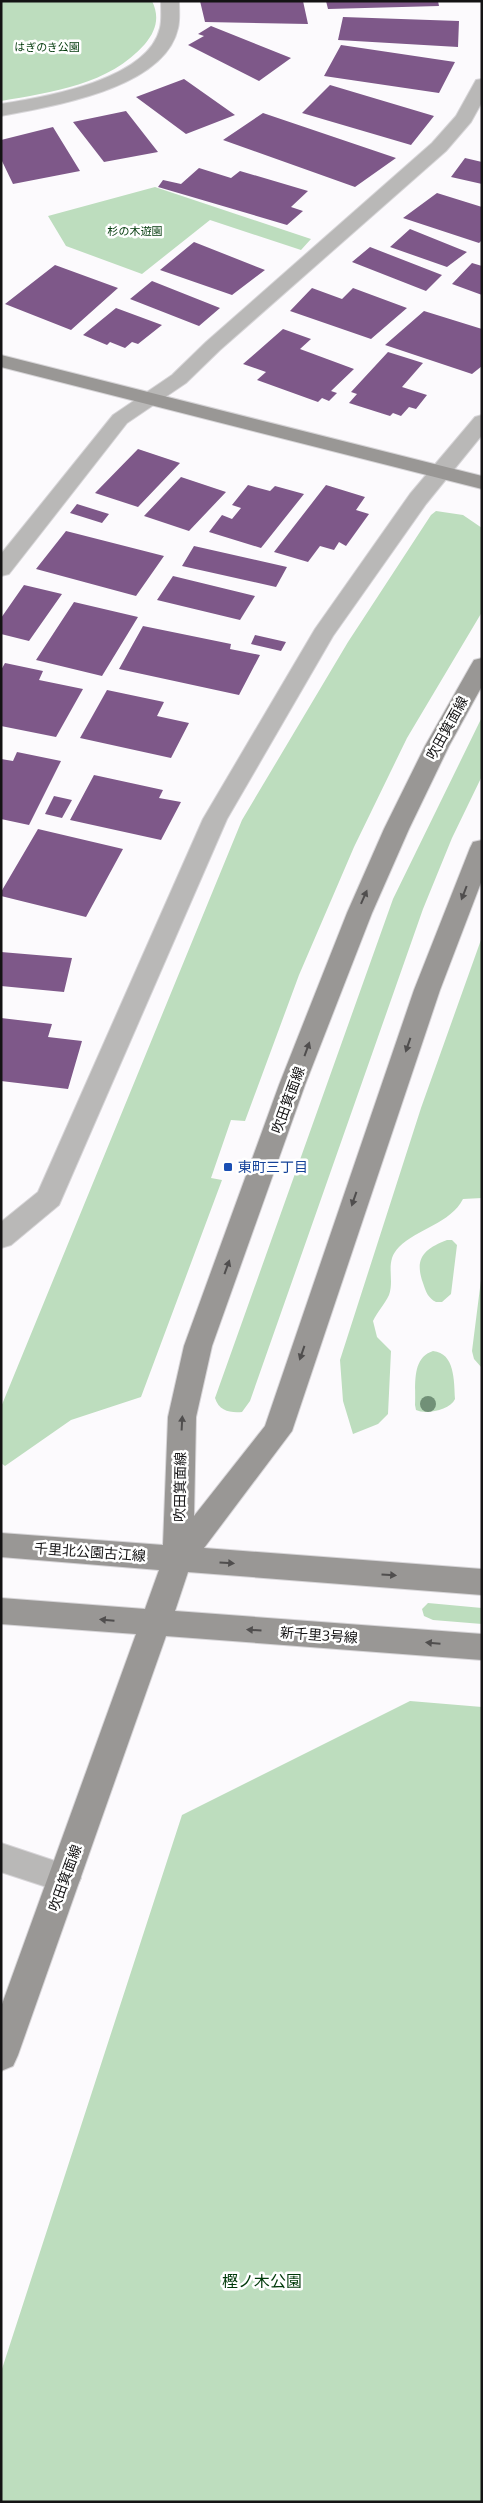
<svg xmlns="http://www.w3.org/2000/svg" width="483" height="2503" font-family="'Open Sans','Noto Sans JP',sans-serif">
<style>
.green{fill:#bdddbe}
.building{fill:#7e5889}
.lines{fill:none;stroke-linecap:round;stroke-linejoin:round}
.street-casing{stroke:#d7d5d8;stroke-width:2}
.secondary-casing{stroke:#d7d5d8;stroke-width:2}
.street{fill:#b9b8b7;fill-rule:evenodd}
.secondary{fill:#999795;fill-rule:evenodd}
.tree{fill:#719077}
.oneway{fill:#504e4e}
.transit-dot{fill:#1a4fb4;stroke:#fff;stroke-width:2}
.labels{text-anchor:middle;stroke-width:5;stroke-linejoin:round;paint-order:stroke}
.far-park-label{font-size:11px;fill:#00390a;stroke:#fff}
.street-label{font-size:14px;fill:#141314;stroke:#fff}
.transit-label{font-size:14px;fill:#164399;stroke:#fff;text-anchor:start}
.near-park-label{font-size:16px;fill:#00390a;stroke:#fff}
</style>
<rect width="100%" height="100%" fill="#fcfafd"/>
<path class="green" d="M 1,1 L 152,1 C 160,17 156,31 145,44 C 109,85 52,92 1,101 Z
M 155,187 L 311,239 L 301,250 L 210,220 L 142,274 L 66,246 L 48,216 Z
M 436,511 L 463,515 L 482,528 L 482,612 L 407,738 L 354,847 L 299,975 L 245,1121 L 231,1120 L 211,1178 L 222,1180 L 141,1397 L 71,1420 L 5,1466 L 1,1463 L 1,1407 L 242,820 L 348,642 L 431,515 Z
M 482,717 L 482,776 L 452,838 L 423,909 L 250,1401 L 242,1412 C 230,1413 219,1411 215,1398 L 393,899 Z
M 482,937 L 482,1198 L 463,1199 C 451,1223 417,1229 399,1247 C 384,1262 395,1278 389,1295 C 385,1304 377,1312 373,1321 L 377,1337 L 391,1351 L 388,1414 L 378,1424 L 353,1434 L 343,1401 L 340,1360 L 421,1108 Z
M 447,1240 L 452,1240 L 457,1245 L 451,1294 L 442,1302 L 436,1302 C 428,1298 426,1292 423,1283 C 414,1258 424,1249 447,1240 Z
M 482,1272 L 482,1368 L 474,1359 L 472,1351 Z
M 433,1351 C 455,1353 454,1381 455,1399 C 450,1410 426,1415 416,1410 L 415,1405 C 416,1386 411,1358 433,1351 Z
M 428,1603 L 482,1608 L 482,1624 L 433,1620 L 424,1616 L 422,1609 Z
M 410,1701 L 482,1707 L 482,2502 L 1,2502 L 1,2372 L 182,1815 Z"/>
<path class="building" d="M 200,1 L 303,1 L 308,24 L 205,22 Z
M 326,1 L 438,1 L 439,6 L 328,9 Z
M 343,17 L 459,21 L 458,47 L 338,40 Z
M 211,26 L 291,58 L 259,81 L 188,45 L 204,36 L 198,34 Z
M 341,45 L 455,62 L 439,93 L 324,76 Z
M 184,79 L 235,115 L 186,134 L 136,97 Z
M 330,85 L 434,116 L 411,145 L 302,113 Z
M 126,111 L 158,152 L 104,162 L 73,122 Z
M 263,113 L 396,158 L 355,187 L 223,140 Z
M 53,127 L 80,171 L 13,184 L 1,159 L 1,140 Z
M 465,158 L 482,162 L 482,184 L 451,177 Z
M 199,168 L 231,178 L 240,171 L 308,191 L 291,207 L 303,211 L 287,225 L 158,187 L 163,180 L 181,184 Z
M 437,193 L 482,207 L 482,240 L 479,243 L 403,218 Z
M 410,229 L 467,252 L 447,267 L 390,247 Z
M 194,242 L 265,270 L 232,295 L 160,270 Z
M 370,247 L 442,275 L 426,291 L 352,262 Z
M 472,263 L 482,266 L 482,295 L 452,284 Z
M 55,265 L 118,288 L 71,330 L 5,304 Z
M 152,281 L 220,308 L 199,326 L 130,299 Z
M 312,288 L 342,299 L 353,288 L 407,308 L 371,339 L 290,311 Z
M 116,308 L 162,325 L 138,344 L 132,342 L 125,348 L 110,342 L 107,345 L 83,335 Z
M 424,311 L 482,329 L 482,366 L 472,374 L 385,345 Z
M 283,329 L 311,339 L 300,349 L 354,369 L 331,391 L 337,393 L 329,401 L 322,398 L 318,402 L 257,380 L 266,372 L 243,364 Z
M 388,352 L 423,363 L 402,387 L 427,395 L 416,409 L 409,407 L 401,416 L 393,413 L 390,416 L 349,403 L 357,394 L 351,392 Z
M 138,449 L 180,463 L 138,507 L 95,493 Z
M 181,477 L 226,492 L 189,531 L 144,516 Z
M 248,485 L 270,491 L 275,486 L 304,494 L 261,548 L 209,532 L 222,515 L 232,519 L 241,508 L 232,505 Z
M 326,485 L 365,497 L 356,510 L 369,514 L 346,546 L 339,542 L 334,550 L 320,546 L 308,562 L 274,552 Z
M 77,504 L 109,514 L 102,523 L 70,513 Z
M 66,531 L 164,556 L 136,596 L 36,569 Z
M 194,546 L 287,567 L 276,587 L 182,566 Z
M 173,576 L 255,596 L 240,620 L 157,600 Z
M 24,585 L 62,594 L 29,641 L 1,634 L 1,618 Z
M 74,602 L 138,617 L 102,676 L 36,660 Z
M 143,626 L 231,644 L 230,649 L 260,655 L 239,695 L 119,669 Z
M 255,635 L 286,642 L 281,651 L 251,644 Z
M 5,663 L 43,671 L 39,680 L 83,689 L 56,737 L 1,726 L 1,670 Z
M 107,690 L 164,702 L 157,716 L 189,723 L 171,758 L 80,738 Z
M 17,752 L 61,761 L 29,825 L 1,819 L 1,759 L 13,761 Z
M 94,775 L 163,790 L 159,798 L 181,802 L 161,840 L 70,820 Z
M 54,796 L 72,800 L 62,818 L 45,814 Z
M 38,829 L 123,849 L 86,917 L 1,896 L 1,892 Z
M 1,952 L 72,958 L 64,992 L 1,986 Z
M 1,1018 L 52,1024 L 48,1037 L 82,1041 L 68,1089 L 1,1081 Z"/>
<g class="lines">
<defs>
<path id="street" d="M 161,1 L 179,1 C 179,10 180,20 178,28 C 165,89 52,106 1,116 L 1,104 C 45,97 148,80 160,28 C 162,20 161,10 161,1 Z
M 482,79 L 482,102 L 471,122 L 446,151 L 220,350 L 186,383 L 127,423 L 9,574 L 1,576 L 1,554 L 113,415 L 172,375 L 206,342 L 432,143 L 456,116 L 476,80 Z
M 482,415 L 482,435 L 426,504 L 333,636 L 227,819 L 59,1205 L 11,1245 L 1,1248 L 1,1222 L 38,1192 L 203,819 L 315,629 L 410,494 L 475,417 Z
M 1,1843 L 76,1868 L 81,1878 L 76,1888 L 65,1893 L 1,1872 Z"/>
<path id="secondary" d="M 1,355 L 482,476 L 482,489 L 1,367 Z
M 482,658 L 482,686 L 449,746 L 409,829 L 372,913 L 305,1085 L 212,1346 L 196,1417 L 194,1516 L 265,1426 L 414,990 L 470,848 L 473,842 L 482,840 L 482,880 L 440,990 L 292,1431 L 204,1548 L 482,1569 L 482,1595 L 188,1572 L 175,1611 L 482,1634 L 482,1660 L 166,1636 L 18,2055 L 13,2066 L 1,2071 L 1,2007 L 136,1634 L 1,1624 L 1,1598 L 145,1609 L 159,1570 L 1,1557 L 1,1533 L 163,1545 L 168,1417 L 184,1346 L 279,1085 L 347,913 L 384,829 L 425,746 L 471,665 L 474,660 Z"/>
</defs>
<use href="#street" class="street-casing"/>
<use href="#secondary" class="secondary-casing"/>
<use href="#street" class="street"/>
<use href="#secondary" class="secondary"/>
</g>
<circle class="tree" cx="428" cy="1404" r="8"/>
<defs><path id="oneway-solid" d="M-6-.8H1V-3.2L6.5 0L1 3.2V.8H-6Z" transform="scale(1.25)"/></defs>
<g class="oneway">
<use href="#oneway-solid" transform="translate(464 893) rotate(111)"/>
<use href="#oneway-solid" transform="translate(364 897) rotate(-66)"/>
<use href="#oneway-solid" transform="translate(408 1045) rotate(109)"/>
<use href="#oneway-solid" transform="translate(307 1049) rotate(-70)"/>
<use href="#oneway-solid" transform="translate(354 1199) rotate(109)"/>
<use href="#oneway-solid" transform="translate(227 1267) rotate(-70)"/>
<use href="#oneway-solid" transform="translate(302 1353) rotate(109)"/>
<use href="#oneway-solid" transform="translate(182 1423) rotate(-87)"/>
<use href="#oneway-solid" transform="translate(227 1563) rotate(4)"/>
<use href="#oneway-solid" transform="translate(389 1575) rotate(4)"/>
<use href="#oneway-solid" transform="translate(107 1620) rotate(-175)"/>
<use href="#oneway-solid" transform="translate(254 1630) rotate(-176)"/>
<use href="#oneway-solid" transform="translate(433 1643) rotate(-175)"/>
</g>
<rect class="transit-dot" x="223" y="1162" width="10" height="10" rx="2.5"/>
<g class="labels">
<g class="far-park-label">
<text x="47" y="51">はぎのき公園</text>
<text x="135" y="235">杉の木遊園</text>
</g>
<g class="street-label">
<text transform="translate(447 728) rotate(-61)" y="5">吹田箕面線</text>
<text transform="translate(288 1100) rotate(-70)" y="5">吹田箕面線</text>
<text transform="translate(180 1487) rotate(-89)" y="5">吹田箕面線</text>
<text transform="translate(90 1552) rotate(4)" y="5">千里北公園古江線</text>
<text transform="translate(319 1635) rotate(4)" y="5">新千里3号線</text>
<text transform="translate(65 1878) rotate(-70)" y="5">吹田箕面線</text>
</g>
<g class="transit-label">
<text x="238" y="1172">東町三丁目</text>
</g>
<g class="near-park-label">
<text x="262" y="2287">樫ノ木公園</text>
</g>
</g>
<rect width="483" height="2503" fill="none" stroke="#141314" stroke-width="5"/>
</svg>
